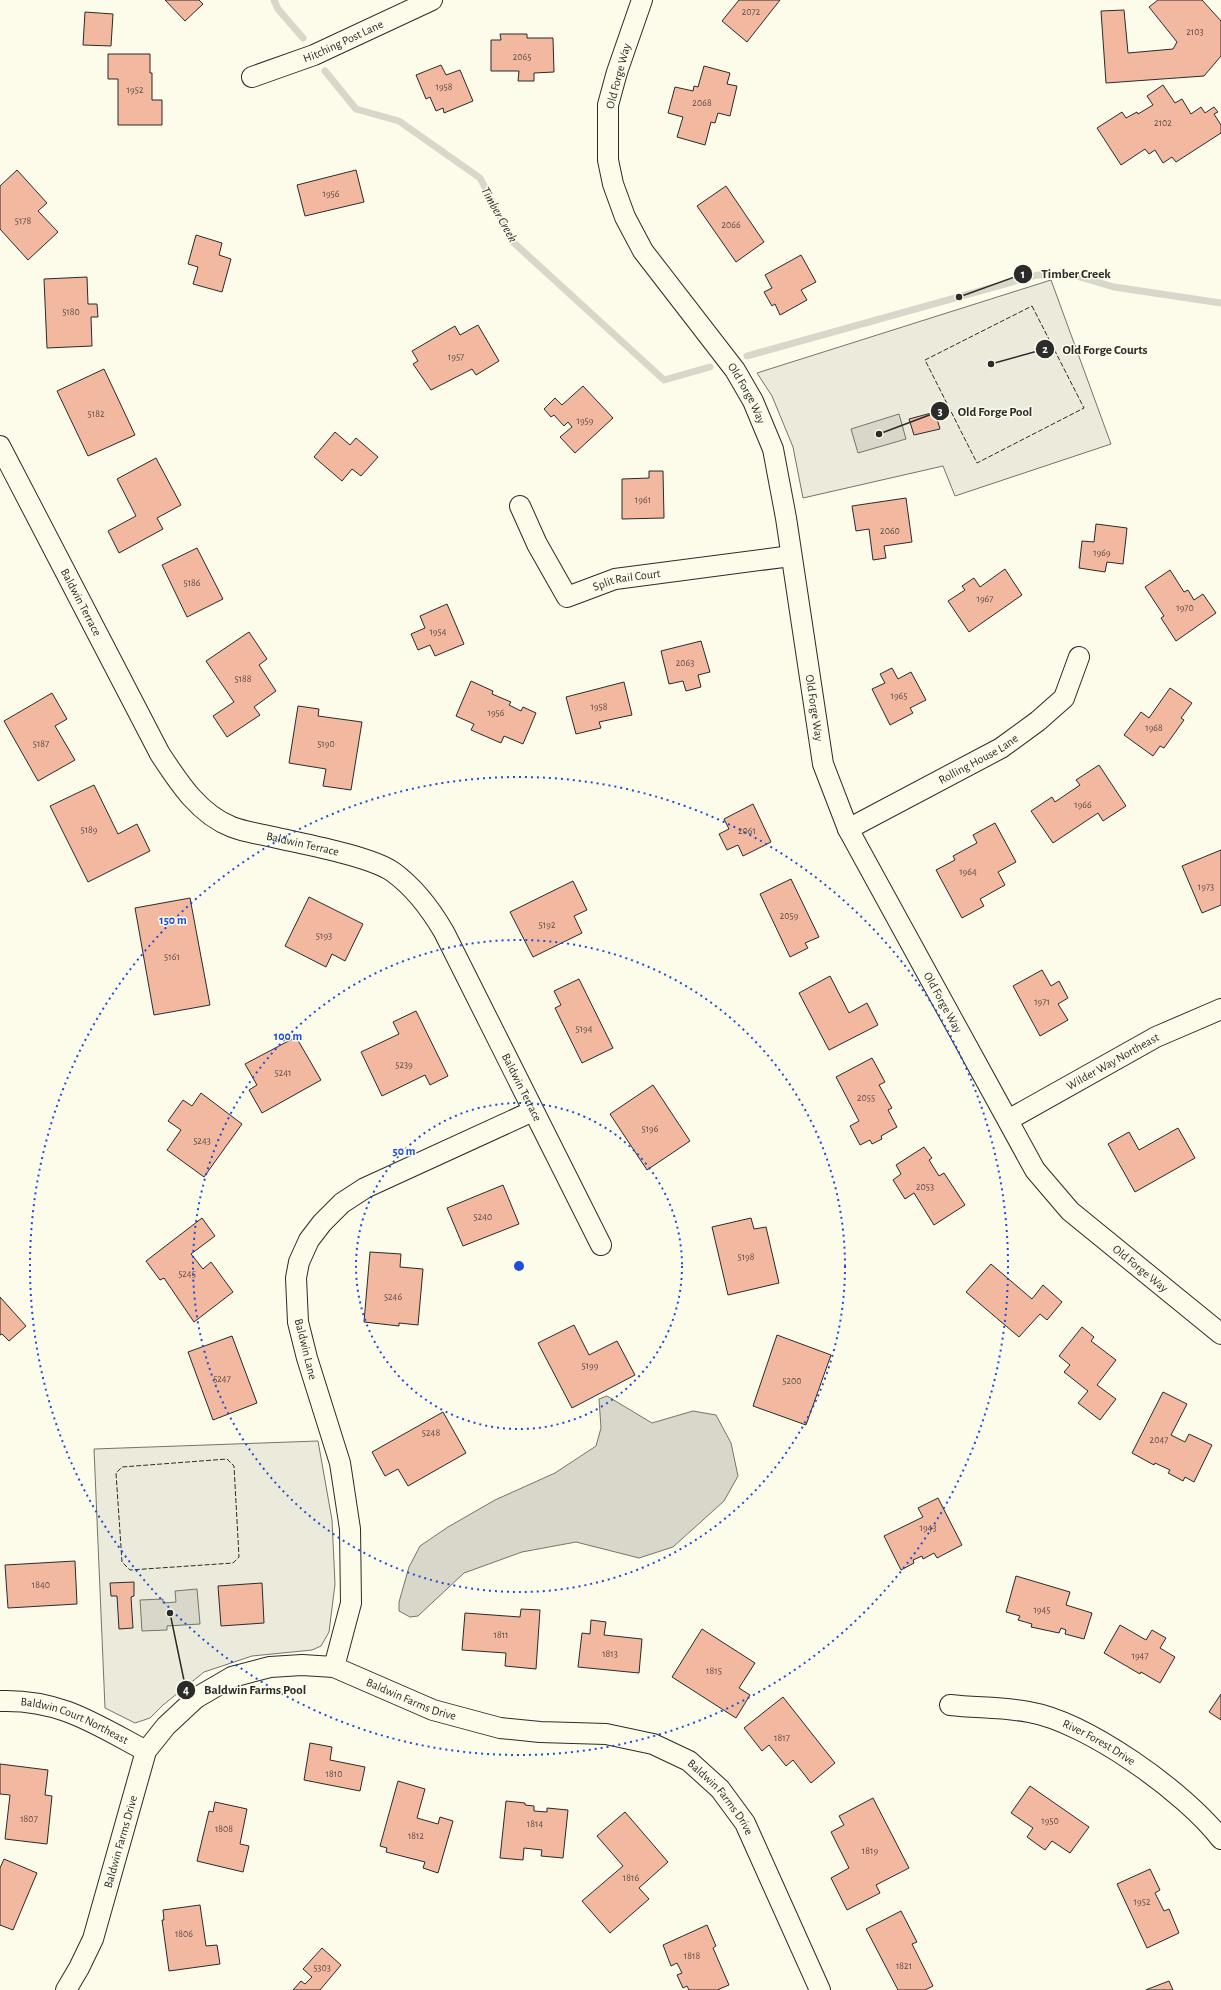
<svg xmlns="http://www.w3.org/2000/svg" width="1221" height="1990" font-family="'Alegreya Sans',sans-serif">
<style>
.green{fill:#ecebdb;stroke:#74746e}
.water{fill:#d8d7c9;stroke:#74746e}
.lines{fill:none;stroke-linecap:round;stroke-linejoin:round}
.stream{stroke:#d8d7c9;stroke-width:7}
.building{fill:#f2b8a0;stroke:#2b2b2b}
.minor-casing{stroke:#2b2b2b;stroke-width:22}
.minor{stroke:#fdfbea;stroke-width:20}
.fence{stroke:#2b2b2b;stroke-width:1;stroke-dasharray:5 2;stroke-linecap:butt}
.ring{fill:none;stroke:#1d4ed8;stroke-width:2;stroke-dasharray:2 4}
.labels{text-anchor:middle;stroke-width:3;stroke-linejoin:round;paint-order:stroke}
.number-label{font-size:10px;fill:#5d4e48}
.street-label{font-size:12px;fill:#2b2b2b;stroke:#fdfbea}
.water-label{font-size:13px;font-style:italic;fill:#2b2b2b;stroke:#fdfbea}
.centre{fill:#1d4ed8;stroke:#fdfbea;stroke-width:2}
.ring-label{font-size:12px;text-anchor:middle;font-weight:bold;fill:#1d4ed8;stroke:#fdfbea;stroke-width:3;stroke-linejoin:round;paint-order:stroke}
.leader{fill:none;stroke:#2b2b2b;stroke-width:1.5}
.callout-dot{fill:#2b2b2b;stroke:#fdfbea;stroke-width:1.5}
.mark-label{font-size:12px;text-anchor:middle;font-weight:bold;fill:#fff}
.callout-label{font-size:13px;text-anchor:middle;font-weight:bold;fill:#2b2b2b;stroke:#fdfbea;stroke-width:3;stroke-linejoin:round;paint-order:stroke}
</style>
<rect width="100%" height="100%" fill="#fdfbea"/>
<path class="green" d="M 1051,280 L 1111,444 L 955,496 L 943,466 L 803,498 L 793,447 L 772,396 L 757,373 Z
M 318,1441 L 332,1520 L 335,1584 L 329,1632 L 321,1646 L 312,1650 L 252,1656 L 204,1672 L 163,1705 L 150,1718 L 135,1723 L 105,1708 L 94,1449 Z"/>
<path class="water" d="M 899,414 L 906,439 L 858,453 L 851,429 Z
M 607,1396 L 652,1423 L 693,1411 L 716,1415 L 731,1443 L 738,1476 L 724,1501 L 673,1547 L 639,1558 L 576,1542 L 522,1552 L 464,1573 L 418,1616 L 410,1617 L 399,1611 L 399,1602 L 409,1567 L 420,1546 L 448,1527 L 495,1500 L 555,1473 L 596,1446 L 601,1428 L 599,1399 Z
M 197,1589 L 200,1624 L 167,1626 L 167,1630 L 142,1631 L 140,1600 L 163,1599 L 163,1603 L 176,1602 L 175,1591 Z"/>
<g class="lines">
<path class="stream" d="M 274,0 L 278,9 L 303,38
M 325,71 L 356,109 L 399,121 L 480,178 L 513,242 L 664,380 L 710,367
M 747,356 L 1037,275 L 1073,275 L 1114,287 L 1221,303"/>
</g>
<path class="building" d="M 165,0 L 199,0 L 203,4 L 185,21 Z
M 739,0 L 780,0 L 747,42 L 722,21 Z
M 1158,0 L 1202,0 L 1221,21 L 1221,56 L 1204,76 L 1106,83 L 1101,11 L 1124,10 L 1128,53 L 1173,49 L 1177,42 L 1149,7 Z
M 85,12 L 113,14 L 111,46 L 83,45 Z
M 500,34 L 527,34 L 527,38 L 553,38 L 554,72 L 534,73 L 534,81 L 518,81 L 519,71 L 491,71 L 491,40 L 501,40 Z
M 108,54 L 150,54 L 150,73 L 152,73 L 152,100 L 162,100 L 162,125 L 118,125 L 118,79 L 108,79 Z
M 441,65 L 446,75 L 460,70 L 473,101 L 444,113 L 443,108 L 436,111 L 430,97 L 426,99 L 416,75 Z
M 704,66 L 730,73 L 727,84 L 737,86 L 730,116 L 718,113 L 715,123 L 711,122 L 705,145 L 677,137 L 683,117 L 668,113 L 675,87 L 693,91 L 694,86 L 698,87 Z
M 1163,85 L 1175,103 L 1182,99 L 1191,114 L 1201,107 L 1205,113 L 1214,107 L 1218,112 L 1214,114 L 1221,125 L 1221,133 L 1176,162 L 1172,157 L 1163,163 L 1155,150 L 1149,154 L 1145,149 L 1121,165 L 1097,128 L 1122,112 L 1126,118 L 1137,112 L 1138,114 L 1153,105 L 1147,96 Z
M 17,170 L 47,203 L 38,211 L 58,232 L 28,260 L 0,229 L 0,186 Z
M 356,170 L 364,202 L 305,216 L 297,185 Z
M 726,186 L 764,242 L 736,262 L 697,206 Z
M 196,235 L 222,243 L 219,255 L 231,259 L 222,292 L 193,284 L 198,267 L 188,264 Z
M 801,255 L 816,282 L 801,290 L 807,300 L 780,315 L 775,304 L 772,306 L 764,292 L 772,288 L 765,275 Z
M 87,277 L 88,304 L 97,304 L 98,317 L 91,317 L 92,346 L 47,348 L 44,279 Z
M 478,325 L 499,361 L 476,375 L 472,369 L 431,390 L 413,364 L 418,361 L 412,351 L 455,326 L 460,335 Z
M 104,369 L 135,435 L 88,456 L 57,391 Z
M 583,386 L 613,418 L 575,453 L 560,437 L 572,427 L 568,422 L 564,426 L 554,415 L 551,417 L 544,409 L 555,398 L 562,405 Z
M 935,412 L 940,429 L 914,435 L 909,419 Z
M 335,432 L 350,445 L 356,438 L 378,457 L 361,476 L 352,469 L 342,481 L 314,457 Z
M 156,458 L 181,505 L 157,518 L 163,529 L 119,553 L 108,531 L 136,516 L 117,479 Z
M 649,471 L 663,471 L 664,518 L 622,519 L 622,479 L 649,478 Z
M 906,498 L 912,542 L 884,546 L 886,558 L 873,560 L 869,529 L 856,531 L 852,506 Z
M 1096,524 L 1127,528 L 1123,564 L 1107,562 L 1105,572 L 1079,568 L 1082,541 L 1094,542 Z
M 197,548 L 223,599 L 187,617 L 162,565 Z
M 1005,569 L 1022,595 L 969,632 L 948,601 L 965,590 L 962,586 L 974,578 L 980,587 Z
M 1170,570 L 1184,592 L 1188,590 L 1194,600 L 1203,594 L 1216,613 L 1176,641 L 1161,618 L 1164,616 L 1145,587 Z
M 447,604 L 464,644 L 435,656 L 430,645 L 418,650 L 411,634 L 425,628 L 420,616 Z
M 249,632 L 267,659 L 259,665 L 276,691 L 254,707 L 260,715 L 227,737 L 213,716 L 234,702 L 206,661 Z
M 701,641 L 710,672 L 698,675 L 701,687 L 686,691 L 683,681 L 669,684 L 661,651 Z
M 892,668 L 898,679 L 911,672 L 926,700 L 910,708 L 913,713 L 890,725 L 872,689 L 885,683 L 880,674 Z
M 471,681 L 493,691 L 492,694 L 511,702 L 509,705 L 521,711 L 523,707 L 536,713 L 523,744 L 504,736 L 501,743 L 471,730 L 474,724 L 456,716 Z
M 624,682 L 632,715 L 599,722 L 601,728 L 576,734 L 566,697 Z
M 1170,688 L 1192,703 L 1181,718 L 1184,720 L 1164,748 L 1160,746 L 1153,756 L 1124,735 L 1141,712 L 1149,718 Z
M 52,693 L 67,719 L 55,726 L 75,760 L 38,781 L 4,721 Z
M 298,706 L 319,709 L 318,716 L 362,722 L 351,790 L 323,786 L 326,769 L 289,763 Z
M 1099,765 L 1126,806 L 1103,821 L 1098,813 L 1053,843 L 1031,811 L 1052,797 L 1055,802 L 1080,785 L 1076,780 Z
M 94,785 L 118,834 L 137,824 L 150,851 L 88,882 L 50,806 Z
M 753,804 L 771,842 L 743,856 L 738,845 L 727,850 L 719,834 L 729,829 L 724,819 Z
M 995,823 L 1016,862 L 998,872 L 1005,885 L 980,899 L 984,906 L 962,918 L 936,870 L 955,860 L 953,856 L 977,843 L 973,835 Z
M 1221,850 L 1221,905 L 1202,913 L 1182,866 Z
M 791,879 L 819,937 L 805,943 L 808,948 L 790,957 L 760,894 Z
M 573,881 L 587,910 L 574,916 L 582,933 L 533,957 L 510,912 Z
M 309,897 L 363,924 L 345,961 L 332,954 L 326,967 L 285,946 Z
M 190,898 L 210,1005 L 154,1015 L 135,908 Z
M 1042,970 L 1051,986 L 1059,981 L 1068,998 L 1058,1004 L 1068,1020 L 1040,1036 L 1013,986 Z
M 830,976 L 849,1013 L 867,1003 L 878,1025 L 829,1050 L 799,993 Z
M 579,979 L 613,1048 L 582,1063 L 555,1008 L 561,1005 L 554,991 Z
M 416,1011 L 448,1076 L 430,1085 L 425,1075 L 382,1096 L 361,1052 L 399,1034 L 393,1022 Z
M 296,1037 L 321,1080 L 262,1113 L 249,1090 L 257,1085 L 245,1064 Z
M 872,1058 L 885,1082 L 879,1085 L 892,1108 L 888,1110 L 897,1127 L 881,1136 L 882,1139 L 872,1144 L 870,1140 L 860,1145 L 850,1126 L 859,1121 L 836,1077 Z
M 653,1085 L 690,1141 L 647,1170 L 610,1114 Z
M 201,1093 L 242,1124 L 204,1177 L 167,1150 L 181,1130 L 168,1121 L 183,1100 L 192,1106 Z
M 1178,1128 L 1195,1158 L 1135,1192 L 1108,1144 L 1129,1132 L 1139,1150 Z
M 924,1147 L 932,1158 L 929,1160 L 939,1176 L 944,1173 L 965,1205 L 934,1225 L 914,1193 L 905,1199 L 893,1180 L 901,1174 L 896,1165 Z
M 503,1185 L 519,1224 L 463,1246 L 447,1208 Z
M 202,1218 L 215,1236 L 191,1254 L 203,1269 L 211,1262 L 233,1292 L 194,1322 L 164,1278 L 160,1280 L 146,1261 Z
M 751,1218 L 754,1229 L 766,1227 L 779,1283 L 728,1295 L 712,1227 Z
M 370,1252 L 401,1254 L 400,1267 L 423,1269 L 418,1325 L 399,1323 L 399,1326 L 364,1322 Z
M 991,1264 L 1032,1299 L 1043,1285 L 1062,1302 L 1047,1320 L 1040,1314 L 1019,1337 L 966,1292 Z
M 0,1297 L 26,1326 L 9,1341 L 2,1334 L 0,1335 Z
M 574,1325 L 589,1355 L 617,1341 L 635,1375 L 572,1408 L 538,1343 Z
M 1082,1327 L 1094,1337 L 1091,1341 L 1116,1360 L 1097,1385 L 1116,1399 L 1100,1420 L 1078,1403 L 1088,1391 L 1064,1372 L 1070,1365 L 1059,1356 Z
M 777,1335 L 831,1355 L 806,1425 L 753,1406 Z
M 232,1336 L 257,1403 L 213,1420 L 188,1352 Z
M 1163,1392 L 1187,1404 L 1171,1435 L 1185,1442 L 1189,1434 L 1212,1445 L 1194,1482 L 1185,1477 L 1183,1481 L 1168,1473 L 1170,1470 L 1155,1463 L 1154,1465 L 1132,1453 Z
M 443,1412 L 466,1453 L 408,1486 L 398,1469 L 385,1476 L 372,1452 Z
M 938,1498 L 962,1545 L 937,1558 L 934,1553 L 923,1559 L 922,1556 L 913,1560 L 914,1563 L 901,1570 L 884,1536 L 923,1517 L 918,1508 Z
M 75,1561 L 77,1604 L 8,1608 L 5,1565 Z
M 1016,1576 L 1070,1592 L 1066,1605 L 1092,1613 L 1084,1639 L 1065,1634 L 1066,1630 L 1061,1628 L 1059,1633 L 1031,1627 L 1032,1624 L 1018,1620 L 1020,1616 L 1006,1612 Z
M 134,1582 L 134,1596 L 131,1597 L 133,1628 L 119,1629 L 117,1596 L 111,1596 L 110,1583 Z
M 262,1583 L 264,1623 L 221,1626 L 218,1586 Z
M 521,1609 L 540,1610 L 536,1669 L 505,1666 L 506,1653 L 462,1650 L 465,1613 L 520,1617 Z
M 591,1620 L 606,1622 L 604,1635 L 642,1639 L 639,1673 L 578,1667 L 582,1633 L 590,1634 Z
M 1120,1625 L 1146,1640 L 1152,1630 L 1166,1638 L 1160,1648 L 1175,1657 L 1160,1683 L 1141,1672 L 1140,1674 L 1104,1653 Z
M 702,1629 L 755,1663 L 739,1688 L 750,1695 L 736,1718 L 672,1677 Z
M 1221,1694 L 1221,1720 L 1209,1712 Z
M 783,1697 L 835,1763 L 811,1783 L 793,1760 L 786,1766 L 769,1745 L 762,1751 L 744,1728 Z
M 310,1743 L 332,1747 L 330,1760 L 365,1767 L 360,1791 L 304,1780 Z
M 0,1764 L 48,1770 L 45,1795 L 52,1796 L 47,1844 L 5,1839 L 10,1795 L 0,1794 Z
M 398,1781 L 425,1789 L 417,1818 L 438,1824 L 440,1817 L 453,1821 L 438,1873 L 423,1868 L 425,1862 L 386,1852 L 387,1848 L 380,1846 Z
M 1030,1786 L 1089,1827 L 1070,1853 L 1052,1841 L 1045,1850 L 1027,1837 L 1033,1828 L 1011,1813 Z
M 873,1798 L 909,1868 L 876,1885 L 880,1893 L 847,1910 L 831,1878 L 849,1868 L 831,1832 L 844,1825 L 839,1816 Z
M 506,1801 L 525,1803 L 525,1805 L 534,1806 L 534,1811 L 547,1812 L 547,1808 L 568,1810 L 563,1858 L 541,1856 L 542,1850 L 524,1848 L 523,1860 L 500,1858 Z
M 215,1802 L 247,1809 L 240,1844 L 249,1846 L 243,1872 L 197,1861 L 209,1811 L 213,1812 Z
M 625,1812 L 668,1862 L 639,1888 L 649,1899 L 610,1933 L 582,1901 L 623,1866 L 597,1836 Z
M 4,1859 L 37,1873 L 13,1930 L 0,1925 L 0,1868 Z
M 1150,1869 L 1160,1890 L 1155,1893 L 1164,1911 L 1169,1909 L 1179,1933 L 1147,1948 L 1117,1884 Z
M 200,1905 L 206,1946 L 217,1945 L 220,1964 L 169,1971 L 162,1920 L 164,1920 L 163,1910 Z
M 901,1911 L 917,1942 L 912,1944 L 933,1986 L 925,1990 L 898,1990 L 866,1929 Z
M 707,1925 L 716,1946 L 713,1948 L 729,1985 L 717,1990 L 689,1990 L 687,1986 L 683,1988 L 677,1975 L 682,1973 L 677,1963 L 671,1966 L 663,1945 Z
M 322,1948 L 341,1965 L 320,1990 L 293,1990 L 301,1981 L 305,1984 L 312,1977 L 303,1969 Z
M 1169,1981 L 1173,1990 L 1146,1990 L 1148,1989 Z"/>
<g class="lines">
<defs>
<g id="minor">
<path id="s1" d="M 642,0 L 617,72 L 608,105 L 608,160 L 613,184 L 625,217 L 643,251 L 735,370 L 753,401 L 773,449 L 786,518 L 823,764 L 848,829 L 1035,1170 L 1070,1211 L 1221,1334"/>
<path id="s2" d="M 252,77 L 314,55 L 432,0"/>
<path id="s3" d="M 0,446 L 160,754 C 179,783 199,814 232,827 C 245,832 260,834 273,837 C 303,844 370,856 393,872 C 415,888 430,908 444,932 L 601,1245"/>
<path id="s4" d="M 520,506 L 537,544 L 567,597 L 615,579 L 791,556"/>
<path id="s5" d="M 848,829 L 1001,748 L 1038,721 L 1064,698 L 1079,657"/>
<path id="s6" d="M 1008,1120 L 1156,1037 L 1221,1009"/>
<path d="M 334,1667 L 351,1603 L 350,1529 L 340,1463 L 307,1358 L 298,1322 L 296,1278 L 299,1262 L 309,1240 L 322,1223 L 342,1203 L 365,1188 L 533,1111"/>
<path id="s7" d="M 0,1701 C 60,1699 95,1724 146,1751"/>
<path id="s8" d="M 950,1705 C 976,1708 1003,1707 1029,1712 C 1087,1722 1185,1792 1221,1839"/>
<path id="s9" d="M 66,1990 L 79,1968 L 93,1939 L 146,1751 L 166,1726 L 196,1698 L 232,1677 L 270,1667 L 302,1665 L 334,1667 L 433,1710 L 500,1728 L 540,1732 L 606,1734 L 653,1744 L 689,1761 L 720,1789 L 745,1823 L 820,1990"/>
</g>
</defs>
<use href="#minor" class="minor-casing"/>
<use href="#minor" class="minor"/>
<path class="fence" d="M 1032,306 L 1084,408 L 977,463 L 925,360 Z
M 227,1459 L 234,1466 L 239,1557 L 233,1563 L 130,1570 L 122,1562 L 116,1473 L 122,1467 Z"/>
</g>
<g class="ring">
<circle cx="519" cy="1266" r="163"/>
<circle cx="519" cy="1266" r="326"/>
<circle cx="519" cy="1266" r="489"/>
</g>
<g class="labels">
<g class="number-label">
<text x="751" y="15">2072</text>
<text x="1195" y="35">2103</text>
<text x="522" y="60">2065</text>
<text x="444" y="90">1958</text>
<text x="135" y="93">1952</text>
<text x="702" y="106">2068</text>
<text x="1163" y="126">2102</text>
<text x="331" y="197">1956</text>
<text x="23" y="224">5178</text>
<text x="731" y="228">2066</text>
<text x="71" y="315">5180</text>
<text x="456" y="360">1957</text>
<text x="96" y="417">5182</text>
<text x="585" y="424">1959</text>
<text x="643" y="503">1961</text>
<text x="890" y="534">2060</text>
<text x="1102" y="556">1969</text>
<text x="192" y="586">5186</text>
<text x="985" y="602">1967</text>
<text x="1185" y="611">1970</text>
<text x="438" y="635">1954</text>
<text x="685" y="666">2063</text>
<text x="243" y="682">5188</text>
<text x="899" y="699">1965</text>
<text x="599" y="710">1958</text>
<text x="496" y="716">1956</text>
<text x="1154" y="731">1968</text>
<text x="41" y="747">5187</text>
<text x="326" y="747">5190</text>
<text x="1083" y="808">1966</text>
<text x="89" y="833">5189</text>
<text x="747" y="834">2061</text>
<text x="968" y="875">1964</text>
<text x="1206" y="890">1973</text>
<text x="789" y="919">2059</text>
<text x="547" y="928">5192</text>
<text x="324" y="939">5193</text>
<text x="172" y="960">5161</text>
<text x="1042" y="1005">1971</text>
<text x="584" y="1032">5194</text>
<text x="404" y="1068">5239</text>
<text x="283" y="1076">5241</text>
<text x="866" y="1101">2055</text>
<text x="650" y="1132">5196</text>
<text x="202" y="1144">5243</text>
<text x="925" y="1190">2053</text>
<text x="483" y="1220">5240</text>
<text x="746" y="1260">5198</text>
<text x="187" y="1277">5245</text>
<text x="393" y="1300">5246</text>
<text x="590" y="1369">5199</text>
<text x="222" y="1382">5247</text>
<text x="792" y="1384">5200</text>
<text x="431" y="1436">5248</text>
<text x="1159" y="1443">2047</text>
<text x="928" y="1531">1943</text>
<text x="41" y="1588">1840</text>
<text x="1042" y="1613">1945</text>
<text x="501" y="1638">1811</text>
<text x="610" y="1657">1813</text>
<text x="1140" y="1659">1947</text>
<text x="714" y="1674">1815</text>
<text x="782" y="1741">1817</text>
<text x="334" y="1777">1810</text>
<text x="29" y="1822">1807</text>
<text x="1050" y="1824">1950</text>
<text x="535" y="1827">1814</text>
<text x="224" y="1832">1808</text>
<text x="416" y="1839">1812</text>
<text x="870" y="1854">1819</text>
<text x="631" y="1881">1816</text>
<text x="1142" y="1905">1952</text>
<text x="184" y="1937">1806</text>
<text x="692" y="1959">1818</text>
<text x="904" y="1969">1821</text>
<text x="322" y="1971">5303</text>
</g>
<g class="street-label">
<text dy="4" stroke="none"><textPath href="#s2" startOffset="98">Hitching Post Lane</textPath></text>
<text transform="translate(618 76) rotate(-75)" y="4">Old Forge Way</text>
<text dy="4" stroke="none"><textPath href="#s1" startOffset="440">Old Forge Way</textPath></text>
<text dy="4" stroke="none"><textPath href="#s4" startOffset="165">Split Rail Court</textPath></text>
<text dy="4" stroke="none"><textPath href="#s3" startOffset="176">Baldwin Terrace</textPath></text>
<text dy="4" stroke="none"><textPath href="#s1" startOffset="764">Old Forge Way</textPath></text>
<text dy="4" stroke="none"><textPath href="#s5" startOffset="148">Rolling House Lane</textPath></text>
<text dy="4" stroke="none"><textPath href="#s3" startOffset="524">Baldwin Terrace</textPath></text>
<text dy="4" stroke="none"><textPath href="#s1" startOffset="1088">Old Forge Way</textPath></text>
<text dy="4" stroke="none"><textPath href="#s6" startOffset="120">Wilder Way Northeast</textPath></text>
<text dy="4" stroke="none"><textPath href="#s3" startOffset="872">Baldwin Terrace</textPath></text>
<text dy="4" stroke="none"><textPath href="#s1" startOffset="1424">Old Forge Way</textPath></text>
<text transform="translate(306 1349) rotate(76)" y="4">Baldwin Lane</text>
<text dy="4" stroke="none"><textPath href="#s9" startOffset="555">Baldwin Farms Drive</textPath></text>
<text dy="4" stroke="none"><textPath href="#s7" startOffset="78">Baldwin Court Northeast</textPath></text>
<text dy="4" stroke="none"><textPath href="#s8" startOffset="156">River Forest Drive</textPath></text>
<text dy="4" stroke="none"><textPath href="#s9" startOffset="891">Baldwin Farms Drive</textPath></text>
<text dy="4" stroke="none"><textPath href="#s9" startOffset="159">Baldwin Farms Drive</textPath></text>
</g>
<g class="water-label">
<text transform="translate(500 214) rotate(61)" y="5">Timber Creek</text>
</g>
</g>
<circle cx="519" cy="1266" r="6" class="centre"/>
<g class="ring-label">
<text x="173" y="924">150 m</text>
<text x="288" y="1040">100 m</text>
<text x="404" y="1155">50 m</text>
</g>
<path class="leader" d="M959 297L1023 274M991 364L1045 349M879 434L940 411M170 1613L186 1690"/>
<g class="callout-dot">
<circle cx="959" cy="297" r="4"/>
<circle cx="991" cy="364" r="4"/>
<circle cx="879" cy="434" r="4"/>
<circle cx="170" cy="1613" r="4"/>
<circle cx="1023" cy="274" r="10"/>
<circle cx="1045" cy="349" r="10"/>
<circle cx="940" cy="411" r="10"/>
<circle cx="186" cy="1690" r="10"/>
</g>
<g class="mark-label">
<text x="1023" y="278">1</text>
<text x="1045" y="353">2</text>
<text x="940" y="415">3</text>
<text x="186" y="1694">4</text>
</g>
<g class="callout-label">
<text x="1076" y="278">Timber Creek</text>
<text x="1105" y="354">Old Forge Courts</text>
<text x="995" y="416">Old Forge Pool</text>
<text x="255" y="1694">Baldwin Farms Pool</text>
</g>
</svg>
